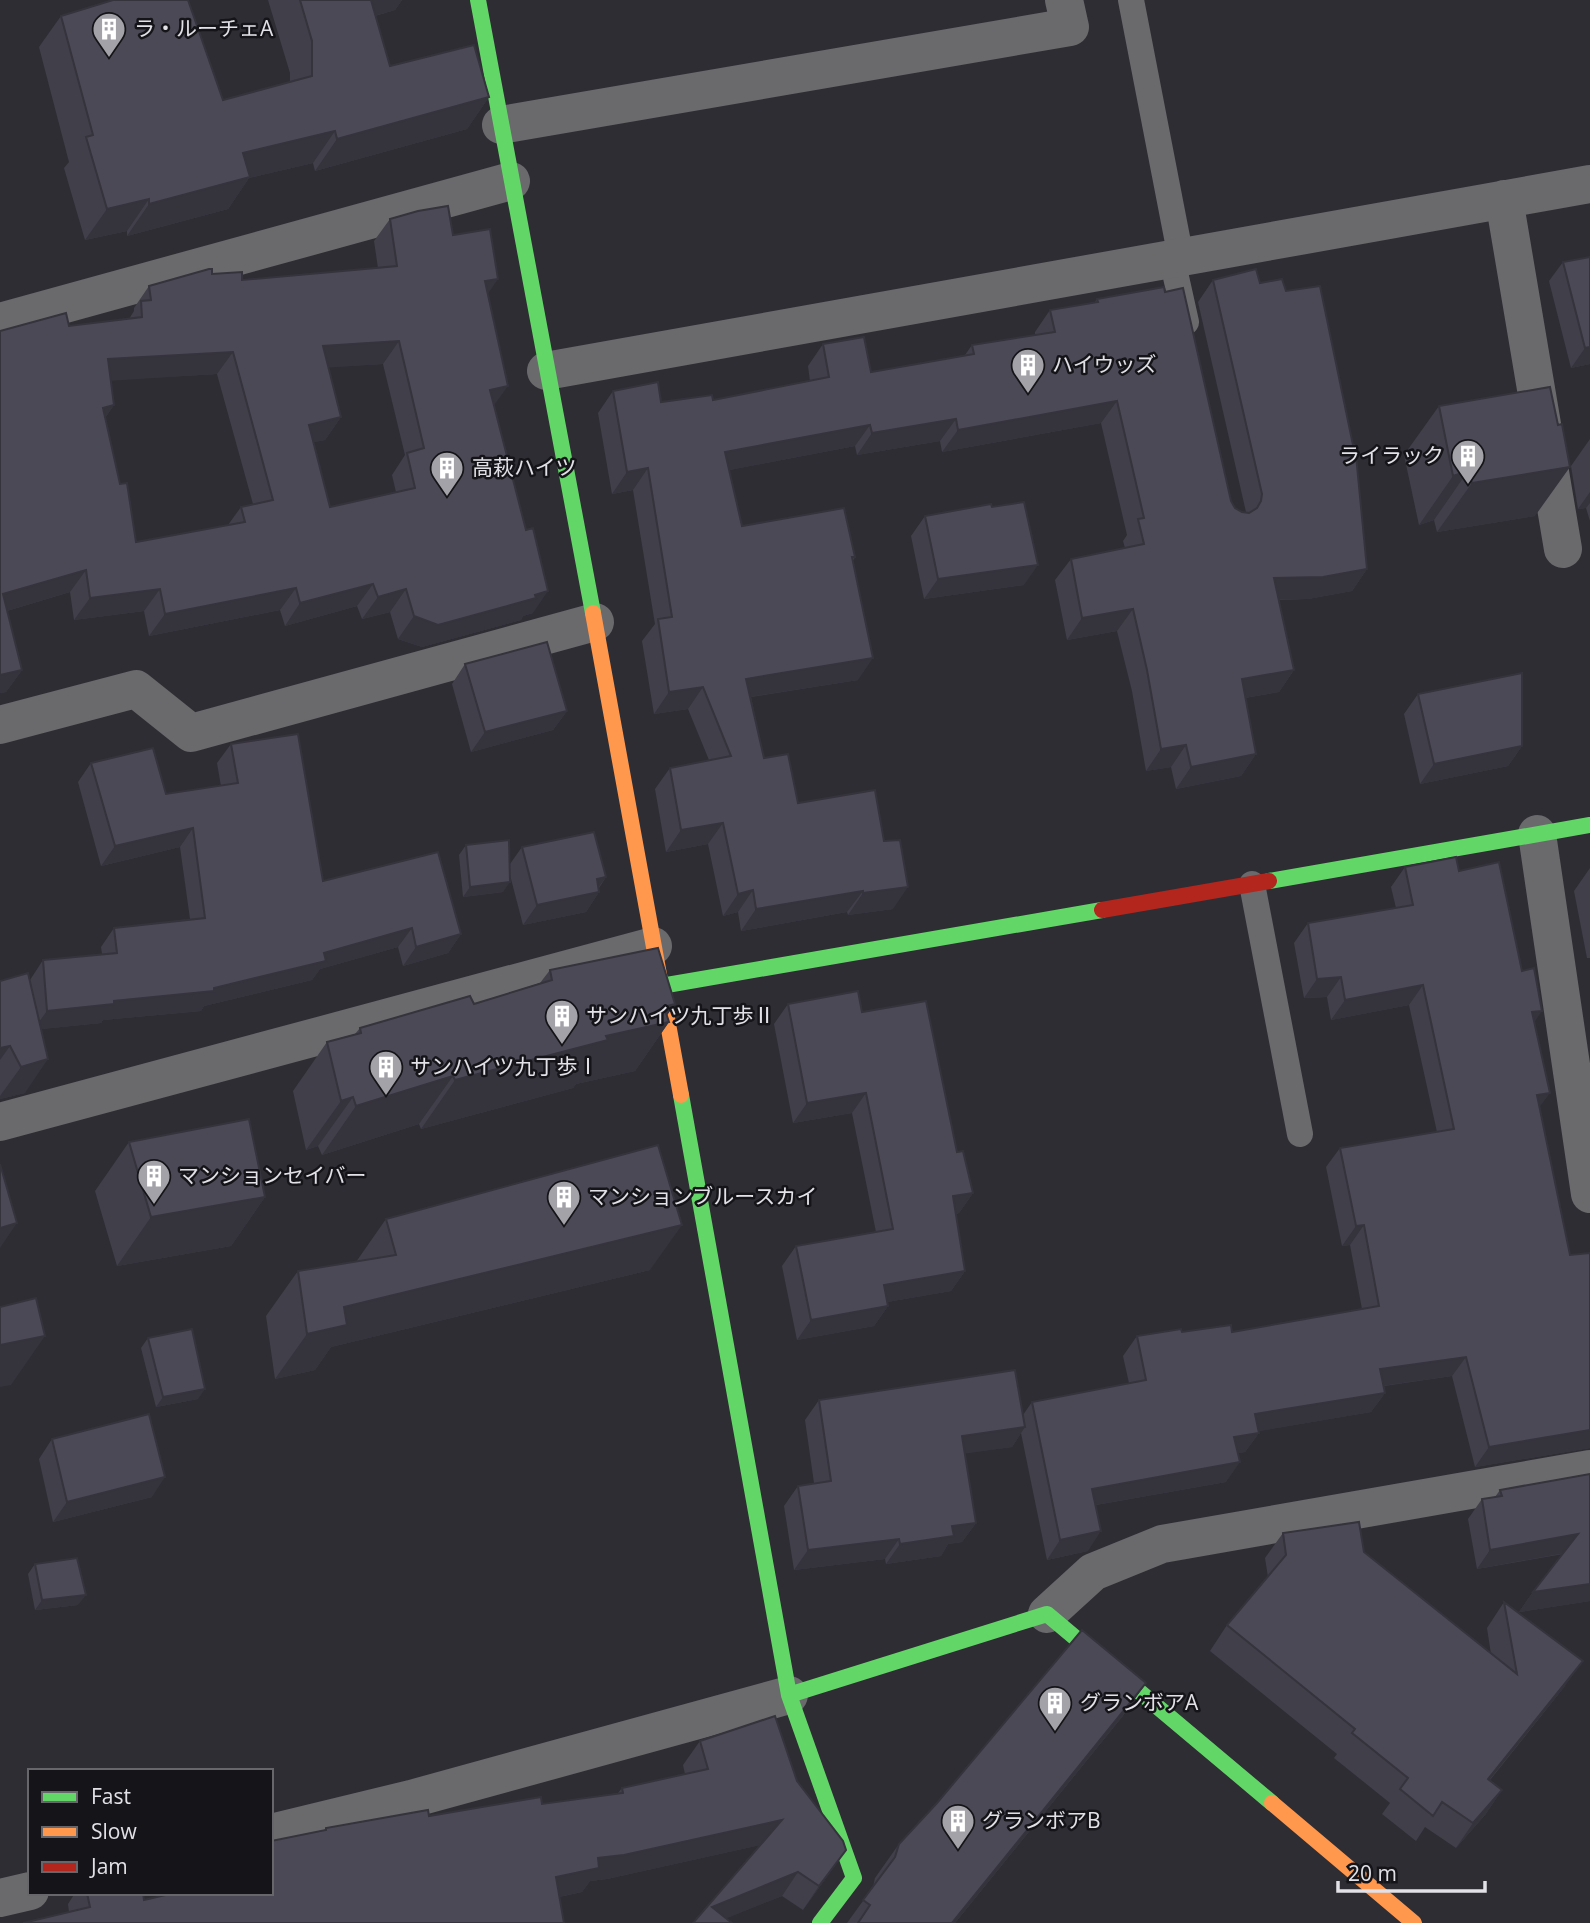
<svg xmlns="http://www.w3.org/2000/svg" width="1590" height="1923" font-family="'Open Sans','Noto Sans JP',sans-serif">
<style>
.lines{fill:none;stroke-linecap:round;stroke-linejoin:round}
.lane{stroke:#6a6a6c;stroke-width:26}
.street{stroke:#6a6a6c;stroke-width:38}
.fast{stroke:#63d668;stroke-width:16}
.slow{stroke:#ff974d;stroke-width:16}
.jam{stroke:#b3261e;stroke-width:16}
.wall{fill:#413f4a;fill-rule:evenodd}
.shaded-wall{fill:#35333c}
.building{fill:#4c4956;stroke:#35333c;stroke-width:2;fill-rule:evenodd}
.labels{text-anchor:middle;stroke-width:5;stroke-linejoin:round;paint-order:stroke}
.poi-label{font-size:21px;fill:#e2e1e7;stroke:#151519;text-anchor:start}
</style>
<rect width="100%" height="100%" fill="#2e2d33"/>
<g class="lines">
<path class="lane" d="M 1131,0 L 1181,258
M 1172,259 L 1186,322
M 1252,884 L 1300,1134"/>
<path class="street" d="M 501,125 L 1070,27 L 1064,0
M 1504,199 L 1563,549
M 0,322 L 511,181
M 546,371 L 1590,184
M 0,725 L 136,689 L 191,733 L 595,622
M 1537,834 L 1590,1194
M 0,1122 L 653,946
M 1047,1614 L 1093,1572 L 1162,1544 L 1590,1469
M 271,1833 L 411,1799 L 789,1695
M 0,1898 L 30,1891"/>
<path class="fast" d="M 478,0 L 593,613
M 1269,881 L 1590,825
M 661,986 L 1102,910
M 681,1095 L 789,1695 L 854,1878 L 820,1923
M 789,1695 L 1047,1614 L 1272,1803"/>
<path class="slow" d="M 593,613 L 681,1095
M 1272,1803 L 1414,1923"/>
<path class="jam" d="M 1102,910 L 1269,881"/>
</g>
<path class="wall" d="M 268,0 L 402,0 L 395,10 L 375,16 L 390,66 L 489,97 L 467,129 L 315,171 L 313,163 L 249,178 L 228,209 L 127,236 L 127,231 L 85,240 L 64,168 L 69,162 L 39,47 L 61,16 L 223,100 L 290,82 L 290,73 Z
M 390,219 L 453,235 L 488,294 L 494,406 L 533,613 L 523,616 L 521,620 L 422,647 L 398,639 L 390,612 L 362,619 L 357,606 L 285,626 L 280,610 L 149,636 L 144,611 L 74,620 L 70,592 L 7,611 L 22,670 L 6,692 L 0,693 L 0,331 L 69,326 L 129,319 L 134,311 L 134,308 L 149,286 L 212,274 L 242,280 L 378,268 L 374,241 ZM 383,364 L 405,455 L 392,475 L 396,492 L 330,507 L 313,442 L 325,440 L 341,417 L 328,367 ZM 217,374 L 253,504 L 241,507 L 228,525 L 136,542 L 120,484 L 105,418 L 114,405 L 111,380 Z
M 1590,257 L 1590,364 L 1571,368 L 1549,281 L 1563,262 Z
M 1213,280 L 1260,283 L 1367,569 L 1352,591 L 1308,599 L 1279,600 L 1294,670 L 1279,692 L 1245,698 L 1256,754 L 1241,776 L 1176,789 L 1171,767 L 1146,771 L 1132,691 L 1117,631 L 1067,640 L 1055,580 L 1071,559 L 1125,548 L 1123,541 L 1127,535 L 1101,423 L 942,452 L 940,441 L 857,455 L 855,446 L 729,470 L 742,526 L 855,557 L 853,561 L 858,680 L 751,697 L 764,758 L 798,803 L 893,909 L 848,915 L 847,912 L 741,931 L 738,912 L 723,916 L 708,844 L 666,852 L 655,789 L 670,768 L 709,760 L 688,709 L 654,714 L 642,641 L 655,624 L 633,490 L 612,494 L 598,413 L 613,391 L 661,402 L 713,400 L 810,381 L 808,366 L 823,344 L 871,372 L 965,355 L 972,345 L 1035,335 L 1035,332 L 1050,310 L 1094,303 L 1097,299 L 1235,508 L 1242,512 L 1246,512 L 1198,302 Z
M 1439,406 L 1535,516 L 1437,532 L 1434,520 L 1419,525 L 1404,455 Z
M 1590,439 L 1590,521 L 1586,508 L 1578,509 L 1571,466 Z
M 925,516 L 1024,585 L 924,599 L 911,536 Z
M 465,664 L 567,711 L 553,730 L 471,752 L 452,684 Z
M 1418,694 L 1522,746 L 1508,766 L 1420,784 L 1404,714 Z
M 231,744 L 323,881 L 461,934 L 448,953 L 403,966 L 398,947 L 320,969 L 312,980 L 204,1006 L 201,1011 L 103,1020 L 101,1023 L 41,1029 L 25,1093 L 0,1099 L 0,981 L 30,980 L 43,960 L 102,954 L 101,947 L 114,928 L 190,919 L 180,847 L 101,866 L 78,782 L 91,763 L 166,794 L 221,786 L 217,763 Z
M 466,845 L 510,864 L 522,847 L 606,877 L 599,888 L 599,892 L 586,912 L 523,925 L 510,875 L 503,892 L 463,897 L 459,855 Z
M 1405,867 L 1459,871 L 1522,971 L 1534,1022 L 1540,1107 L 1570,1255 L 1590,1253 L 1590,1448 L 1475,1467 L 1452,1376 L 1384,1386 L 1385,1393 L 1371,1412 L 1258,1431 L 1259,1433 L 1245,1452 L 1238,1453 L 1226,1482 L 1096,1505 L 1088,1551 L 1047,1560 L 1021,1433 L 1012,1447 L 965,1453 L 976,1523 L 962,1542 L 948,1544 L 941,1556 L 886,1564 L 885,1559 L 794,1570 L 784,1506 L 798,1486 L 814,1483 L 805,1420 L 819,1400 L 1023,1415 L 1032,1402 L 1129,1383 L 1123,1356 L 1137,1336 L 1182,1332 L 1232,1332 L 1362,1309 L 1350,1245 L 1342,1246 L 1326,1167 L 1340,1148 L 1437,1132 L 1409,1005 L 1331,1020 L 1327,997 L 1304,998 L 1294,943 L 1308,923 L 1396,908 L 1391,887 Z
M 1590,868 L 1590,958 L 1587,958 L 1574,891 Z
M 550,970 L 667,1015 L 669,1022 L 635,1071 L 576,1084 L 573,1088 L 421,1129 L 419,1124 L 322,1155 L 318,1146 L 306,1150 L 293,1091 L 327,1042 L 355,1034 L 360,1028 L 474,1004 L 540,983 Z
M 788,1004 L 862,1012 L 957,1152 L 973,1193 L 959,1213 L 956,1214 L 965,1271 L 951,1291 L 887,1302 L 888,1306 L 874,1326 L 797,1340 L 782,1266 L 796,1246 L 876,1232 L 852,1113 L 793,1123 L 774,1024 Z
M 129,1142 L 265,1197 L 231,1246 L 117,1266 L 95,1191 Z
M 386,1219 L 650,1270 L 331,1347 L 315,1370 L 275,1379 L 266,1316 L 298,1271 L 356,1262 Z
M 148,1338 L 198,1399 L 156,1407 L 141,1348 Z
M 52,1439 L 152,1497 L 53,1522 L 39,1459 Z
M 1590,1474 L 1590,1601 L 1519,1612 L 1533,1592 L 1563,1554 L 1477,1569 L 1468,1519 L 1482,1499 L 1495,1497 L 1500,1490 Z
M 1283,1533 L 1364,1552 L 1491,1654 L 1487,1628 L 1504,1602 L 1565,1686 L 1490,1780 L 1502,1790 L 1485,1815 L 1456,1848 L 1425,1827 L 1416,1841 L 1382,1814 L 1390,1803 L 1334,1758 L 1337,1754 L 1210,1651 L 1227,1625 L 1268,1577 L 1265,1558 Z
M 35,1564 L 78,1605 L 35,1610 L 28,1574 Z
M 1146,1683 L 1122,1717 L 955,1923 L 847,1923 L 873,1887 L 875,1878 L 899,1844 Z
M 700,1741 L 797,1781 L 846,1850 L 803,1910 L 782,1896 L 726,1918 L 693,1923 L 760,1845 L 607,1879 L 590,1881 L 582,1892 L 559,1897 L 69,1912 L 68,1904 L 75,1893 L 143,1893 L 144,1900 L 271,1893 L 326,1828 L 429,1816 L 542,1804 L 618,1793 L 622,1788 L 685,1774 L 683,1765 Z"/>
<path class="shaded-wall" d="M 363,0 L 402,0 L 395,10 L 346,24 Z
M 489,97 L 467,129 L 315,171 L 337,139 Z
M 335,131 L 313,163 L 249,178 L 228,209 L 127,236 L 149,204 L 243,153 Z
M 149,199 L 127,231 L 85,240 L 107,209 Z
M 498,279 L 483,301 L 485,281 Z
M 399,341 L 383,364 L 307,369 L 323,346 Z
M 1590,347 L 1590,364 L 1571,368 L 1585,348 Z
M 233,352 L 217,374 L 92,382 L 108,359 Z
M 508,386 L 492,408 L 490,390 Z
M 1117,401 L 1101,423 L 942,452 L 958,430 Z
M 114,405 L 99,427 L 103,408 Z
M 341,417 L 325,440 L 293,447 L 309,425 Z
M 956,419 L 940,441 L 857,455 L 872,433 Z
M 870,425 L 855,446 L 709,474 L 725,452 Z
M 1570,467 L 1535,516 L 1437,532 L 1472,483 Z
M 648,468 L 633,490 L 612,494 L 627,472 Z
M 1468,471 L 1434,520 L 1419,525 L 1453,476 Z
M 1590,492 L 1590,503 L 1586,508 L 1578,509 Z
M 1038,565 L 1024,585 L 924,599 L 938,579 Z
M 1367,569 L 1352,591 L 1308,599 L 1259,600 L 1274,578 Z
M 86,570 L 70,592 L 0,613 L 3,594 Z
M 373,584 L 357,606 L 285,626 L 300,603 Z
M 296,588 L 280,610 L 149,636 L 165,614 Z
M 160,589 L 144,611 L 74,620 L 90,598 Z
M 406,589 L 390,612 L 362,619 L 378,597 Z
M 548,591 L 533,613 L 523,616 L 521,620 L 422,647 L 398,639 L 414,616 L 535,595 Z
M 1133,609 L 1117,631 L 1067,640 L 1082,618 Z
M 873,658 L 858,680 L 731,700 L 746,679 Z
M 22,670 L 6,692 L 0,693 L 0,675 Z
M 1294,670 L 1279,692 L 1226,701 L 1242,679 Z
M 703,687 L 688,709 L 654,714 L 669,692 Z
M 567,711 L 553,730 L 471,752 L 485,732 Z
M 1186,745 L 1171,767 L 1146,771 L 1161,749 Z
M 1522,746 L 1508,766 L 1420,784 L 1434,764 Z
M 1256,754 L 1241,776 L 1176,789 L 1191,767 Z
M 723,823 L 708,844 L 666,852 L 681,830 Z
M 193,828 L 180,847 L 101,866 L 115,846 Z
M 606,877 L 595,892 L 599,892 L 586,912 L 523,925 L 537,905 L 597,879 Z
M 510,882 L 503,892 L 463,897 L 470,887 Z
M 908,887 L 893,909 L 848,915 L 863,893 Z
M 753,890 L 738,912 L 723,916 L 738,894 Z
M 863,891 L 847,912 L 741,931 L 756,909 Z
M 412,928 L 398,947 L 320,969 L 312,980 L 204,1006 L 201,1011 L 103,1020 L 101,1023 L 33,1030 L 47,1011 L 214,988 L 324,953 Z
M 461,934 L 448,953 L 403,966 L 416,947 Z
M 1341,977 L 1327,997 L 1304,998 L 1317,979 Z
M 1423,985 L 1409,1005 L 1331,1020 L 1345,1000 Z
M 675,1004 L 661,1024 L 669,1022 L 635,1071 L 576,1084 L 573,1088 L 421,1129 L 455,1080 L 606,1036 L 664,1007 Z
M 1542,1011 L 1529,1030 L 1532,1012 Z
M 10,1046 L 0,1060 L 0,1048 Z
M 48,1059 L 25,1093 L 0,1099 L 0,1096 L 21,1067 Z
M 453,1076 L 419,1124 L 322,1155 L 356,1106 Z
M 866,1093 L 852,1113 L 793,1123 L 807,1103 Z
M 1550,1093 L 1536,1112 L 1537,1095 Z
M 353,1097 L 318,1146 L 306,1150 L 341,1101 Z
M 973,1193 L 959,1213 L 939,1216 L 953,1196 Z
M 265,1197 L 231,1246 L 117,1266 L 151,1217 Z
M 17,1223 L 0,1248 L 0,1228 Z
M 682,1225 L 650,1270 L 331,1347 L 315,1370 L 275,1379 L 307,1334 L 344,1307 Z
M 1364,1225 L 1350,1245 L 1342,1246 L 1356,1226 Z
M 965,1271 L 951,1291 L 870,1305 L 884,1285 Z
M 888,1306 L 874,1326 L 797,1340 L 811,1320 Z
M 45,1336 L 11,1385 L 0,1387 L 0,1345 Z
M 1466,1357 L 1452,1376 L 1367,1388 L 1380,1369 Z
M 205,1389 L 198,1399 L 156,1407 L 163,1397 Z
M 1385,1393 L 1371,1412 L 1242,1434 L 1255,1414 Z
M 1025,1427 L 1012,1447 L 948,1456 L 962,1436 Z
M 1590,1430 L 1590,1448 L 1475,1467 L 1489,1447 Z
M 1259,1433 L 1245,1452 L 1220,1456 L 1234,1437 Z
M 1240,1462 L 1226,1482 L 1078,1508 L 1092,1489 Z
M 165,1477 L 152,1497 L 53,1522 L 67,1502 Z
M 976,1523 L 962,1542 L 948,1544 L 941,1556 L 886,1564 L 900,1544 L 952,1526 Z
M 1101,1531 L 1088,1551 L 1047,1560 L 1060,1540 Z
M 1578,1534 L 1565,1553 L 1477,1569 L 1490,1550 Z
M 899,1539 L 885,1559 L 794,1570 L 808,1550 Z
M 1590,1584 L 1590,1601 L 1519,1612 L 1533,1592 Z
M 86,1595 L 78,1605 L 35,1610 L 42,1600 Z
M 1583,1661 L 1565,1686 L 1470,1804 L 1488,1779 Z
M 1146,1683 L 1122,1717 L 955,1923 L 952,1923 Z
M 1502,1790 L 1485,1815 L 1456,1848 L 1473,1823 Z
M 782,1820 L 765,1844 L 607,1879 L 590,1881 L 582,1892 L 539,1901 L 556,1877 L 598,1858 Z
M 846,1850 L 829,1874 L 803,1910 L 819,1886 Z
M 798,1872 L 782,1896 L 715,1923 L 712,1907 Z"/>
<path class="building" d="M 113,0 L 188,0 L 223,100 L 312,76 L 312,41 L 300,0 L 371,0 L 390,66 L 474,45 L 489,97 L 337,139 L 335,131 L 243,153 L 250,177 L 149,204 L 149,199 L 107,209 L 86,137 L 93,135 L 61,16 Z
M 448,206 L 453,235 L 490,229 L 498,279 L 485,281 L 508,386 L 490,390 L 526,530 L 533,528 L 548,591 L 535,595 L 536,598 L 438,625 L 414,616 L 406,589 L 378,597 L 373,584 L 300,603 L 296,588 L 165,614 L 160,589 L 90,598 L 86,570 L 3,594 L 22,670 L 0,675 L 0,331 L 66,313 L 69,326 L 142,317 L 141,301 L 151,300 L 149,286 L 209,269 L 212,269 L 212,274 L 242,272 L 242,280 L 397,266 L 390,219 L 418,211 ZM 399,341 L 424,448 L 407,453 L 415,488 L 330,507 L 309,425 L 341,417 L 323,346 ZM 233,352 L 273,500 L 241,507 L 245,522 L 136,542 L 127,483 L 120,484 L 103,408 L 114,405 L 108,359 Z
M 1590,257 L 1590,347 L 1585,348 L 1563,262 Z
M 1256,269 L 1260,283 L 1282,279 L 1286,291 L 1320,286 L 1353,445 L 1355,445 L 1367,569 L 1323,577 L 1274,578 L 1294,670 L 1242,679 L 1256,754 L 1191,767 L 1186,745 L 1161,749 L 1147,670 L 1133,609 L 1082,618 L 1071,559 L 1144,544 L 1138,519 L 1144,518 L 1117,401 L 958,430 L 956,419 L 872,433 L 870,425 L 725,452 L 742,526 L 844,508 L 855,557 L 852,557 L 873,658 L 746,679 L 764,758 L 788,754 L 798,803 L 875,790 L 884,841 L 900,840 L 908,887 L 863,893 L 863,891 L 756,909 L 753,890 L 738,894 L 723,823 L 681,830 L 670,768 L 731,756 L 703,687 L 669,692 L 658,619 L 672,617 L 648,468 L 627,472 L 613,391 L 658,382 L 661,402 L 712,395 L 713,400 L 829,377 L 823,344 L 864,337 L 871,372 L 974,354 L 972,345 L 1055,332 L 1050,310 L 1098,302 L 1097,299 L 1164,287 L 1165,292 L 1183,288 L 1231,501 L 1235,508 L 1242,512 L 1249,513 L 1257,508 L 1261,501 L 1262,494 L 1213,280 Z
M 1550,387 L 1558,425 L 1562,424 L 1570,467 L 1472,483 L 1468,471 L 1453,476 L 1439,406 Z
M 1024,502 L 1038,565 L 938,579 L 925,516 L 991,504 L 992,507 Z
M 547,642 L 567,711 L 485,732 L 465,664 Z
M 1522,673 L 1522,746 L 1434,764 L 1418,694 Z
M 298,734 L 323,881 L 438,852 L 461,934 L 416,947 L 412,928 L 324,953 L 326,961 L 214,988 L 214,991 L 114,1001 L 114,1004 L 47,1011 L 43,960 L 117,953 L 114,928 L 205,918 L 193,828 L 115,846 L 91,763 L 153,748 L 166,794 L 238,783 L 231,744 Z
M 594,832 L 606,877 L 597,879 L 599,892 L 537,905 L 522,847 Z
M 509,840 L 510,882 L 470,887 L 466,845 Z
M 1456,857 L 1459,871 L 1499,862 L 1522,971 L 1534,968 L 1542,1011 L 1532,1012 L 1550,1093 L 1537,1095 L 1570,1255 L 1590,1253 L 1590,1430 L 1489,1447 L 1466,1357 L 1380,1369 L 1385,1393 L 1255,1414 L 1259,1433 L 1234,1437 L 1240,1462 L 1092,1489 L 1101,1531 L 1060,1540 L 1032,1402 L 1146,1380 L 1137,1336 L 1181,1329 L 1182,1332 L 1231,1325 L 1232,1332 L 1379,1306 L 1364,1225 L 1356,1226 L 1340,1148 L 1454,1129 L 1423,985 L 1345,1000 L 1341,977 L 1317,979 L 1308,923 L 1413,905 L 1405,867 Z
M 658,948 L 675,1004 L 664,1007 L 669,1022 L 606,1036 L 608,1040 L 455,1080 L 453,1076 L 356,1106 L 353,1097 L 341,1101 L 327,1042 L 361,1033 L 360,1028 L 470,996 L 474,1004 L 552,980 L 550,970 Z
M 28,973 L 48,1059 L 21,1067 L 10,1046 L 0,1048 L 0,981 Z
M 858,991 L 862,1012 L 926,1001 L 957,1152 L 963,1151 L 973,1193 L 953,1196 L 965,1271 L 884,1285 L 888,1306 L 811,1320 L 796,1246 L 893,1229 L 866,1093 L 807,1103 L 788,1004 Z
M 249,1119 L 265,1197 L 151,1217 L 129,1142 Z
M 658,1145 L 682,1225 L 344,1307 L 347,1325 L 307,1334 L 298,1271 L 396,1255 L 386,1219 Z
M 0,1164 L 17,1223 L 0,1228 Z
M 36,1298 L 45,1336 L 0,1345 L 0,1307 Z
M 192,1329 L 205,1389 L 163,1397 L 148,1338 Z
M 1015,1370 L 1025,1427 L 962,1436 L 976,1523 L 952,1526 L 954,1536 L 900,1544 L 899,1539 L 808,1550 L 798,1486 L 831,1481 L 819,1400 Z
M 149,1414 L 165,1477 L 67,1502 L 52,1439 Z
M 1590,1474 L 1590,1584 L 1533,1592 L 1578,1534 L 1490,1550 L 1482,1499 L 1502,1496 L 1500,1490 Z
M 1359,1522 L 1364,1552 L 1517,1674 L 1504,1602 L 1583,1661 L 1488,1779 L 1502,1790 L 1473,1823 L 1442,1802 L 1433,1816 L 1400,1789 L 1408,1778 L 1352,1733 L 1355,1729 L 1227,1625 L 1286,1555 L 1283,1533 Z
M 77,1558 L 86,1595 L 42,1600 L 35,1564 Z
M 1082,1630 L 1146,1683 L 952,1923 L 858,1923 L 870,1905 L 863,1900 L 895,1857 L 899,1844 L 937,1803 Z
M 775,1716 L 797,1781 L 843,1841 L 846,1850 L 819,1886 L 798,1872 L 712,1907 L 732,1923 L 693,1923 L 782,1820 L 624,1855 L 598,1858 L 599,1868 L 556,1877 L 564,1923 L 23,1923 L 90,1907 L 87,1893 L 143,1893 L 144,1900 L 174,1893 L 271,1893 L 271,1841 L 326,1830 L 326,1828 L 428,1810 L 429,1816 L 541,1797 L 542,1804 L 623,1793 L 622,1788 L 708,1769 L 700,1741 Z"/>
<defs>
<symbol id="building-pin" viewBox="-11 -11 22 30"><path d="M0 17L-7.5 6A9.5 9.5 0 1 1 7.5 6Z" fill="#a3a2a8" stroke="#151519"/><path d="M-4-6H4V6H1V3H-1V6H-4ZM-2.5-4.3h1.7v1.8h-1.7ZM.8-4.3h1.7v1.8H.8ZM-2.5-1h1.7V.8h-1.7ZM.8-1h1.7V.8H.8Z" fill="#fff"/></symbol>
</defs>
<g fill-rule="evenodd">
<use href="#building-pin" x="90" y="10" width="38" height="52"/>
<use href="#building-pin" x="1009" y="346" width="38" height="52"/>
<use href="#building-pin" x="1449" y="437" width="38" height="52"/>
<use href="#building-pin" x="428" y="449" width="38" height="52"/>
<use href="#building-pin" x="543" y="997" width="38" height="52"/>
<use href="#building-pin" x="367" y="1048" width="38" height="52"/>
<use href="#building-pin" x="135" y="1157" width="38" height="52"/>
<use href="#building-pin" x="545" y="1178" width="38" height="52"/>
<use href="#building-pin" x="1036" y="1684" width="38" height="52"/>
<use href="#building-pin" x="939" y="1802" width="38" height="52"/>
</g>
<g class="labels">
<g class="poi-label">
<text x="134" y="36">ラ・ルーチェA</text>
<text x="1052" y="372">ハイウッズ</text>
<text x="1444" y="463" text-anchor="end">ライラック</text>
<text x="472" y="475">高萩ハイツ</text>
<text x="586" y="1023">サンハイツ九丁歩Ⅱ</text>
<text x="410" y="1074">サンハイツ九丁歩Ⅰ</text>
<text x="178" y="1183">マンションセイバー</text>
<text x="588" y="1204">マンションブルースカイ</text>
<text x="1080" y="1710">グランボアA</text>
<text x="982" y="1828">グランボアB</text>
</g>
</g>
<rect x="28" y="1769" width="245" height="126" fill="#151519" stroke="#67676b" stroke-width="2"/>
<rect x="42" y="1792" width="35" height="10" fill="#63d668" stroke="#67676b" stroke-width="2"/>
<text x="91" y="1804" font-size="21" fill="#e2e1e7">Fast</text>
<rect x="42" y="1827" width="35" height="10" fill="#ff974d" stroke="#67676b" stroke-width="2"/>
<text x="91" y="1839" font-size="21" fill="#e2e1e7">Slow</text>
<rect x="42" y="1862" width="35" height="10" fill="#b3261e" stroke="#67676b" stroke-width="2"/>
<text x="91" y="1874" font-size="21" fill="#e2e1e7">Jam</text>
<path d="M1338 1881v10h147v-10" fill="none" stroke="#e2e1e7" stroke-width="3.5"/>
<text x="1348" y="1881" font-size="21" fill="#e2e1e7" stroke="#151519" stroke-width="5" paint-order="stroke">20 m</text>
</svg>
